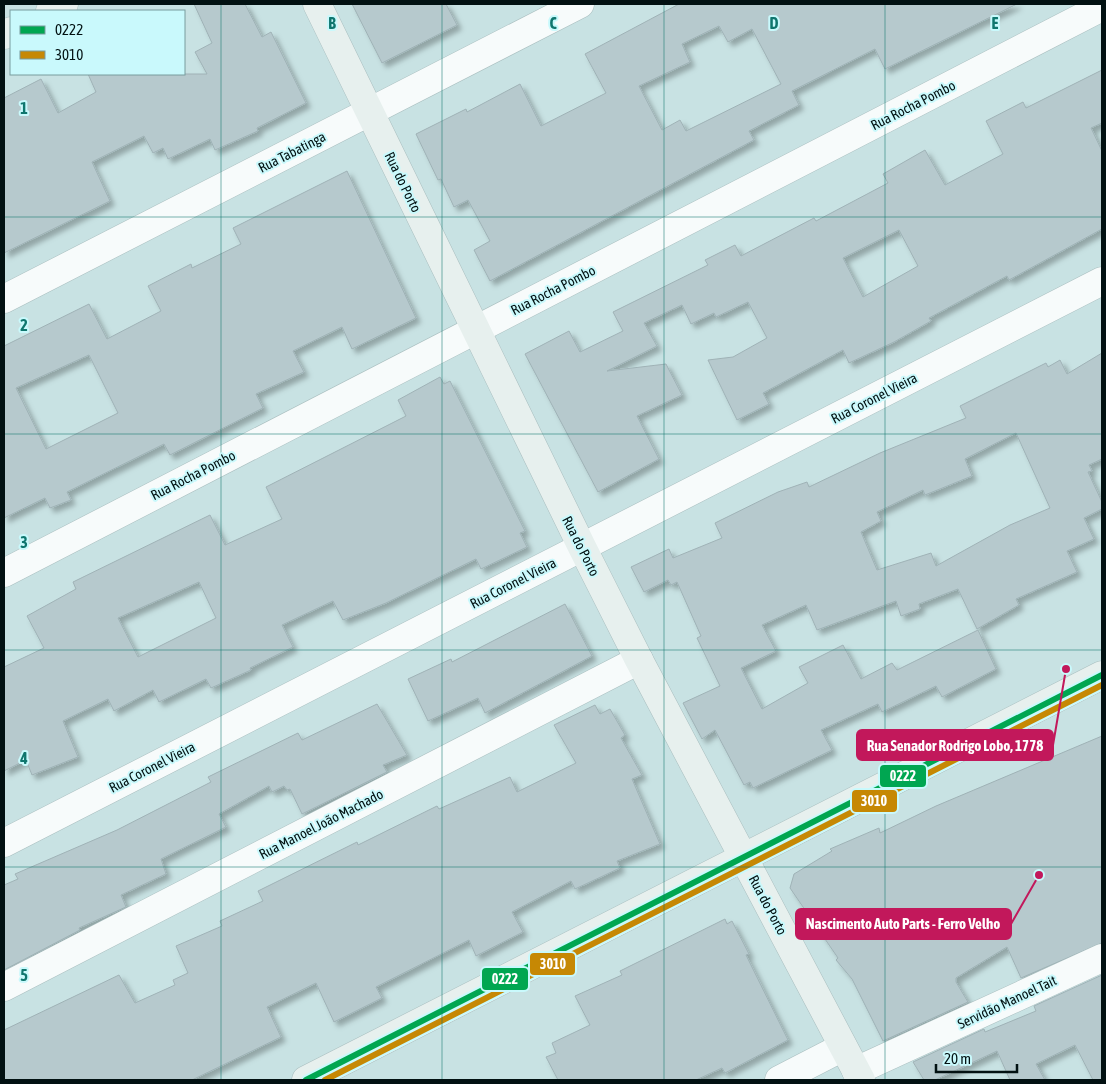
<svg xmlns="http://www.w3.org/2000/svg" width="1106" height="1084" font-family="'Asap Condensed',sans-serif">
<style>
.building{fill:#b6c9cd;stroke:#9fb2b6;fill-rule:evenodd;filter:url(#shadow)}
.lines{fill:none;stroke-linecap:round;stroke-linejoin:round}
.street-casing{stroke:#a9bebf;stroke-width:29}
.secondary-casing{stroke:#a9bebf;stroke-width:29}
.street{stroke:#f7fbfb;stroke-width:28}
.secondary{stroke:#e7f0ee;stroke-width:28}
.bus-1-casing{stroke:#c9f9fc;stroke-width:10}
.bus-2-casing{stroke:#c9f9fc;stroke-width:10}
.bus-1{stroke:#00a651;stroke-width:6}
.bus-2{stroke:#c68804;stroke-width:6}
.grid{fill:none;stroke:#0f766e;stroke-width:1;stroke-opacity:0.55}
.labels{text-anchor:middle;stroke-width:4;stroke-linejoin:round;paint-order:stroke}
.street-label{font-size:14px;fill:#021112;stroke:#c9f9fc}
.grid-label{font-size:16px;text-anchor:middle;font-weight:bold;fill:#0f766e;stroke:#c9f9fc;stroke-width:4;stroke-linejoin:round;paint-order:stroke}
.leader{fill:none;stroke:#c2185b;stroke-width:2}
.callout-dot{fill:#c2185b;stroke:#c9f9fc;stroke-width:2}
.callout{fill:#c2185b;stroke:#c2185b;stroke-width:2}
.callout-label{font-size:15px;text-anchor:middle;font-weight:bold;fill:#fff}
.line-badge{stroke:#c9f9fc;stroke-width:2}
.badge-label{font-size:14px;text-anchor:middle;font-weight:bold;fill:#fff}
</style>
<defs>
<filter id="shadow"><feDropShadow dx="4.5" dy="4.5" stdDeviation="2.5" flood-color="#0004"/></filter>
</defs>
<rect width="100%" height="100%" fill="#c8e2e3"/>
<path class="building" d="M 194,4 L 245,4 L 262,37 L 271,32 L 306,103 L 257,128 L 258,131 L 215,150 L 210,139 L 168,159 L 163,148 L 153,153 L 144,136 L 92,162 L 110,201 L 4,253 L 4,98 L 41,79 L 58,113 L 96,92 L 88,74 L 207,74 L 195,52 L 212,43 Z
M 352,4 L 446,4 L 457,25 L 382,63 Z
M 679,4 L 1017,4 L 885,69 L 875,49 L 792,91 L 799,105 L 749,131 L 754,140 L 490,281 L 474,250 L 490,241 L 468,200 L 454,207 L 441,179 L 438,180 L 416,134 L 466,109 L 467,112 L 520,84 L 541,126 L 606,93 L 585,54 ZM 719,26 L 728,42 L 752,29 L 781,84 L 686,131 L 680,120 L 662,130 L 639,86 L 690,62 L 682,44 Z
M 1102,70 L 1102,123 L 1091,128 L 1102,151 L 1102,229 L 1009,280 L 1007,276 L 929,318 L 931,321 L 894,342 L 849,363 L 843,350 L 763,393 L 769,404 L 737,420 L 708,360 L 733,357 L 767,338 L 748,302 L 716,317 L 714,313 L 691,324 L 682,305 L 644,323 L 657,346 L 607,371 L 666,364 L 682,395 L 637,416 L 659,459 L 598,492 L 525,354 L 569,331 L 580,352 L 623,331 L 613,312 L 708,265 L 705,260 L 735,245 L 741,256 L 814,218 L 816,221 L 888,183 L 883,174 L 925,150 L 945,185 L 1003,154 L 986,121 L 1023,102 L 1026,108 ZM 899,230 L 918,266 L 863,297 L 843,258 Z
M 347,171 L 416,318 L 352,349 L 342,327 L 293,351 L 304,372 L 256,394 L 263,408 L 170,455 L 164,444 L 67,492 L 71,500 L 50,508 L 45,498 L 4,518 L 4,346 L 89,304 L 107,339 L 161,311 L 148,286 L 191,264 L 192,268 L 241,244 L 233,228 ZM 89,355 L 118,413 L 46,449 L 16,388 Z
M 1102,353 L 1102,459 L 1089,465 L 1092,471 L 1088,472 L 1102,502 L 1102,509 L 1084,518 L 1094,539 L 1067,551 L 1077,572 L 1016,599 L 1019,605 L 977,629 L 958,589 L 919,604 L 920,609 L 901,616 L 896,601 L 817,630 L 806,605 L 762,625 L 776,651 L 741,668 L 762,709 L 808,683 L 799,667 L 843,645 L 861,679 L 892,663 L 897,670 L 978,630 L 996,669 L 942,697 L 936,686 L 882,712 L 878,704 L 821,730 L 832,750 L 753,788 L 750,782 L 744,785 L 715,730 L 702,739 L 683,703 L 720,686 L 697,638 L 701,636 L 677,582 L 671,585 L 668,580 L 644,592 L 631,567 L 669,549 L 673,558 L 722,538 L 715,523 L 778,492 L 807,482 L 809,487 L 880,453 L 966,418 L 960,406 L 1046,363 L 1048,367 L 1060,360 L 1067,374 ZM 1016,433 L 1050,508 L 1010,525 L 936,566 L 931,553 L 877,570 L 861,532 L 881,521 L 877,512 L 923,490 L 925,495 L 972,476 L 965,459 Z
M 440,377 L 444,384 L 450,381 L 525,531 L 520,533 L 527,547 L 481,569 L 476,559 L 386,603 L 343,620 L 333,601 L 282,625 L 293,647 L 250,668 L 251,670 L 211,688 L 206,679 L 159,702 L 153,690 L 114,711 L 108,699 L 63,721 L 78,757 L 32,775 L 26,760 L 4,771 L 4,667 L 44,648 L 27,616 L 76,589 L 73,582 L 210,515 L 225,545 L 282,519 L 266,487 L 406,416 L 398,400 ZM 199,582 L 216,618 L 138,657 L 118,618 Z
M 565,604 L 592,656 L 485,713 L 478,698 L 428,721 L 408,679 L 451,659 L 452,662 Z
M 377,704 L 407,755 L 383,765 L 387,772 L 302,814 L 290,789 L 287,790 L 284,786 L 272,792 L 269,786 L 219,814 L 226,827 L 161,859 L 166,874 L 121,895 L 126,907 L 79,928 L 80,930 L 4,970 L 4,885 L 18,879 L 15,874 L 117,830 L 211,782 L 208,777 L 298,733 L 302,740 Z
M 595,705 L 600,714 L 610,709 L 625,735 L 621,738 L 642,775 L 632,779 L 660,844 L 617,861 L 620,868 L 575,889 L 571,881 L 512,912 L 523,932 L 476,956 L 469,940 L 376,987 L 382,998 L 334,1022 L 316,983 L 267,1007 L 281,1037 L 192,1080 L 4,1080 L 4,1030 L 119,975 L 135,1003 L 175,985 L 173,980 L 188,973 L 176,946 L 222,926 L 220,921 L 263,901 L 258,891 L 357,842 L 358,845 L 437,806 L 439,809 L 510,777 L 517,792 L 576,763 L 554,725 Z
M 1102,736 L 1102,943 L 1021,978 L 1007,947 L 956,978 L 956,982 L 968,1002 L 883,1041 L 852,979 L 836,960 L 838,958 L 790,888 L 794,874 L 832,851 L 830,849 L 879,828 L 880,833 L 936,806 Z
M 725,919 L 727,924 L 732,921 L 749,954 L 746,955 L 788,1040 L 725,1073 L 722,1068 L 696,1080 L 558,1080 L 546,1057 L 556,1053 L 552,1043 L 590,1025 L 575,996 L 622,975 L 620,971 Z
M 1102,975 L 1102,1080 L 1093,1080 L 1075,1045 L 1036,1064 L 1045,1080 L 1010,1080 L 997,1051 L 935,1080 L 924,1080 L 913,1062 L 984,1029 L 985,1032 L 1036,1011 L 1034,1006 Z"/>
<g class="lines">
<defs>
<path id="street" d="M 4,299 L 580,4
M 4,573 L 1102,7
M 4,843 L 1102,281
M 4,987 L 639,660
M 856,1071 L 1102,958
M 779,1080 L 843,1047"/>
<path id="secondary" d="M 317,4 L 582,547 L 639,660 L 861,1080
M 50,11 L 64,4
M 4,35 L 11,31
M 306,1080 L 1102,675"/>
</defs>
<use href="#street" class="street-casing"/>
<use href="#secondary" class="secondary-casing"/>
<use href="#street" class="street"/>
<use href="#secondary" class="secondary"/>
<defs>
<path id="bus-1" d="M 306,1080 L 1102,675"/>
<path id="bus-2" d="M 325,1080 L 1102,685"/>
</defs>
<use href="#bus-1" class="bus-1-casing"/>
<use href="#bus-2" class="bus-2-casing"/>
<use href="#bus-1" class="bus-1"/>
<use href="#bus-2" class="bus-2"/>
</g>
<path class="grid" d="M 221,4 L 221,1080M 442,4 L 442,1080M 664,4 L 664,1080M 885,4 L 885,1080M 4,217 L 1102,217M 4,434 L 1102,434M 4,650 L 1102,650M 4,867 L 1102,867"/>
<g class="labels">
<g class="street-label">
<text transform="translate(913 105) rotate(-27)" y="5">Rua Rocha Pombo</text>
<text transform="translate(292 152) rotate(-27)" y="5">Rua Tabatinga</text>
<text transform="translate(403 182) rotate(64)" y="5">Rua do Porto</text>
<text transform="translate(553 290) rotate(-27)" y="5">Rua Rocha Pombo</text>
<text transform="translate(874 398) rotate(-27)" y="5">Rua Coronel Vieira</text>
<text transform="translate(193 475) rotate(-27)" y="5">Rua Rocha Pombo</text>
<text transform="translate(581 546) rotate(63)" y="5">Rua do Porto</text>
<text transform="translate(513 583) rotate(-27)" y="5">Rua Coronel Vieira</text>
<text transform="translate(152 767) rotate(-27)" y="5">Rua Coronel Vieira</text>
<text transform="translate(321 824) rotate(-27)" y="5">Rua Manoel João Machado</text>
<text transform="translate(768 905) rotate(62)" y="5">Rua do Porto</text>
<text transform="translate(1007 1002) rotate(-25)" y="5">Servidão Manoel Tait</text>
</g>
</g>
<g class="grid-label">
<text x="332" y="29">B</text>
<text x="553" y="29">C</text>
<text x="774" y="29">D</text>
<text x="995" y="29">E</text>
<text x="24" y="114">1</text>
<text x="24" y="331">2</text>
<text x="24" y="548">3</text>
<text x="24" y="764">4</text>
<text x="24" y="981">5</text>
</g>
<path class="leader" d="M1066 669L1053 745M1039 875L1011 924"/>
<g class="callout-dot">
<circle cx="1066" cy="669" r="5"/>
<circle cx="1039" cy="875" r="5"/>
</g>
<g class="callout">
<rect x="857" y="730" width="196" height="30" rx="5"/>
<rect x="796" y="909" width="215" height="30" rx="5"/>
</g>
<g class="callout-label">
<text x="955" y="751">Rua Senador Rodrigo Lobo, 1778</text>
<text x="903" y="929">Nascimento Auto Parts - Ferro Velho</text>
</g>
<g class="line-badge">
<rect x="879" y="764" width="48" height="24" rx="5" fill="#00a651"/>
<rect x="851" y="789" width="47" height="24" rx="5" fill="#c68804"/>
<rect x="529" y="952" width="47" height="24" rx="5" fill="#c68804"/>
<rect x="481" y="967" width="48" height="24" rx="5" fill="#00a651"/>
</g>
<g class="badge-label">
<text x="903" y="781">0222</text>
<text x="874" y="806">3010</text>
<text x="553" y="969">3010</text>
<text x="505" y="984">0222</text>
</g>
<rect width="1106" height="1084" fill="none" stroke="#021112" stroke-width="10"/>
<rect x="10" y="10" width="175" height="65" fill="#c9f9fc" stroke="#799c9e"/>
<rect x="20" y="26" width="25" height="8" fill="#00a651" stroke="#799c9e"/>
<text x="55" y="35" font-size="15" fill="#021112">0222</text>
<rect x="20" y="51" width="25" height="8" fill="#c68804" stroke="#799c9e"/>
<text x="55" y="60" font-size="15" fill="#021112">3010</text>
<path d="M936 1064v8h81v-8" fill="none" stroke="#021112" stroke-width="2.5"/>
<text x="944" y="1064" font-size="15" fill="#021112" stroke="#c9f9fc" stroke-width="4" paint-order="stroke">20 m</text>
</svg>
